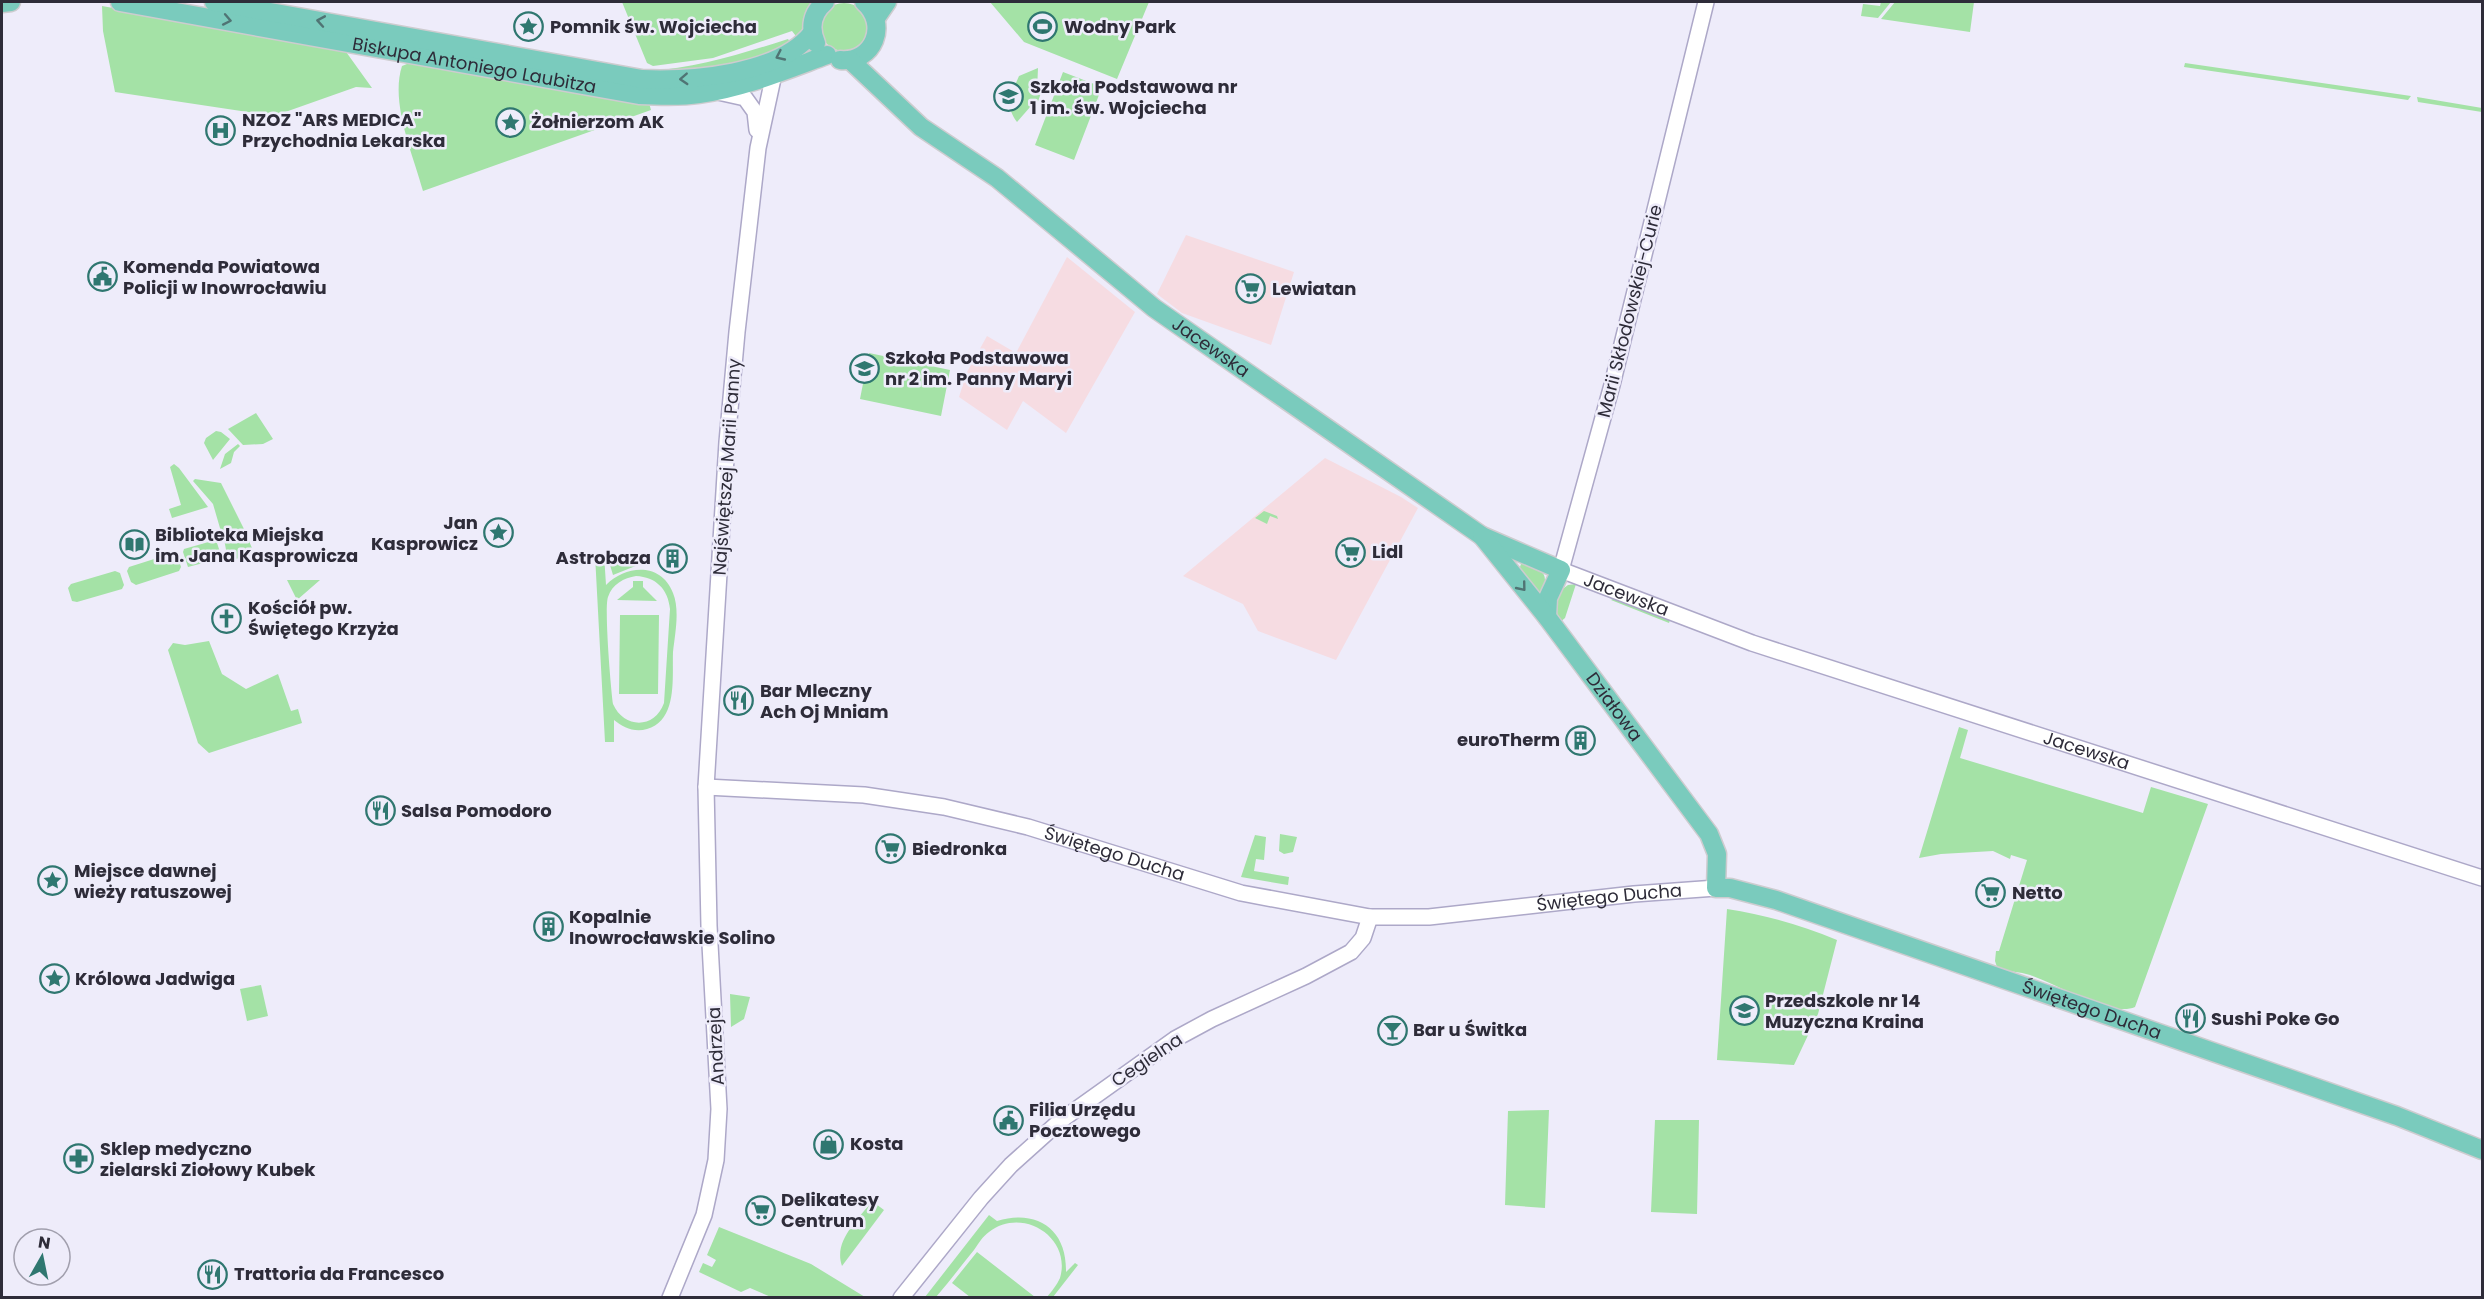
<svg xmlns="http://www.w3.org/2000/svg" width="2484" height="1299" font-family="Poppins,sans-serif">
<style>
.commercial{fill:#f6dce2}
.green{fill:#a4e2a6;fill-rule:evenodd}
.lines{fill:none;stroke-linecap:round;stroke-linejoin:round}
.minor-casing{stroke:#ada8c8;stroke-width:18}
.major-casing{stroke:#cdcccf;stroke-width:21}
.minor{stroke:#fff;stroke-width:15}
.major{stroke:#7acbbd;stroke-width:18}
.oneway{stroke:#507474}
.labels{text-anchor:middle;stroke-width:5;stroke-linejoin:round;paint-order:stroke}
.poi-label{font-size:18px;font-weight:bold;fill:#2e2c39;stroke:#eeecfa;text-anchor:start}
.street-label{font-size:18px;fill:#2e2c39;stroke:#eeecfa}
</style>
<rect width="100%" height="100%" fill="#eeecfa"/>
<path class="commercial" d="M 1186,235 L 1294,272 L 1271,345 L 1182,313 L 1157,294 Z
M 1067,257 L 1135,312 L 1066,433 L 1023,401 L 1007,430 L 959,397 L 967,372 L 987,336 L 1016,353 Z
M 1325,458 L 1401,497 L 1418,508 L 1336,660 L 1258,631 L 1243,604 L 1183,576 Z"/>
<path class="green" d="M 622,2 L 817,2 L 799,40 L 792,31 L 713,58 L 653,66 L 647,63 Z
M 990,2 L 1149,2 L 1117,79 L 1024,42 Z
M 1881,2 L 1891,2 L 1878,18 L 1861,16 L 1863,4 L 1880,6 Z
M 1895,2 L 1974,2 L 1970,32 L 1881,19 Z
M820 27a24 24 0 1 1 48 0a24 24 0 1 1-48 0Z
M 102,6 L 344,49 L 372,88 L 356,87 L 274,116 L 115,92 L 103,31 Z
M 788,39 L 792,45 L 778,54 L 699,71 L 648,71 C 697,68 741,54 788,39 Z
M 412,62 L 649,103 L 651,110 L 423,191 C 413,154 390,103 402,66 Z
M 2185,63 L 2411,96 L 2408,100 L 2184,67 Z
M 1038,68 L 1037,91 L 1041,93 L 1036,107 L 1031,106 L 1017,122 C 1004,104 1011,95 1019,76 Z
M 1063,72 L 1102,87 L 1074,160 L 1035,145 Z
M 2417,97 L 2482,108 L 2482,112 L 2418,102 Z
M 869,353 L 950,370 L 941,416 L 860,399 Z
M 256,413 L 273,439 L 263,444 L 243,445 L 228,429 Z
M 216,431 L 221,432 L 230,439 L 213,460 L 204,443 L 206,438 Z
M 238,444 L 240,446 L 234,452 L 231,463 L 220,469 L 225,454 Z
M 174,464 L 179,468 L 208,507 L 172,518 L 169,509 L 181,505 L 170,467 Z
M 195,479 L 221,483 L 244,529 L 222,535 L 213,504 L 193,481 Z
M 1264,511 L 1277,516 L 1278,519 L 1270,516 L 1267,524 L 1255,518 Z
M 245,532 L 255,555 L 235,559 L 227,555 L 224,539 Z
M 212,541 L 217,543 L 222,558 L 188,567 L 183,552 L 184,549 Z
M 173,553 L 177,554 L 181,567 L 179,571 L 136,585 L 131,582 L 127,571 L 129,567 Z
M 604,554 L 606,585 C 626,565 661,562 673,593 C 680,610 675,634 673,652 C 672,677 678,720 647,729 C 634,733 623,727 614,720 L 614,742 L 605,742 L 595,555 ZM 636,576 C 656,577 668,589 670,609 L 664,703 C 655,729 624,729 613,704 C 611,690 604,608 608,597 C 612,584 624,578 636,576 Z
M 611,555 L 641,561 L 643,563 L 613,575 L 610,565 Z
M 1524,563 C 1544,572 1549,572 1542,594 L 1537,595 L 1519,570 L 1521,564 Z
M 115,571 L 120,573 L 124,585 L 122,589 L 77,602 L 72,601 L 68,588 L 71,584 Z
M 287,580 L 320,580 L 297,600 Z
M 633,581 L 643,581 L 643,587 L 657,601 L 617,600 L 633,587 Z
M 1576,584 L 1565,618 L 1559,623 C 1554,609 1554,594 1568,585 Z
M 1614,598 L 1670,620 L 1669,623 L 1611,600 Z
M 620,615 L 659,615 L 658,694 L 619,694 Z
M 209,641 L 222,674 L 246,689 L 278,674 L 291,711 L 298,709 L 302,723 L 209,753 L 198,743 L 168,650 L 173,643 L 185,645 Z
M 1959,727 L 1968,730 L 1960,758 L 2143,813 L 2151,787 L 2208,804 L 2135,1007 C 2111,1018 2056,983 2030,975 C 2020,972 2008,971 1998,970 L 1995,961 L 1996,951 L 1999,951 L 2027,860 L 2011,855 L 2010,859 L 1993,851 L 1941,854 L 1919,858 Z
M 1280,834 L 1297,837 L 1293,852 L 1284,854 L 1279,851 Z
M 1255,835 L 1266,837 L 1264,860 L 1256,859 L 1254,871 L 1289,877 L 1288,885 L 1241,877 Z
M 1727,909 C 1766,915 1800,925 1837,940 L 1818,1014 L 1794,1065 L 1717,1060 Z
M 261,985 L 268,1016 L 247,1021 L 240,989 Z
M 730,994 L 750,997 L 744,1019 L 731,1027 Z
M 1549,1110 L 1545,1208 L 1505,1205 L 1508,1111 Z
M 1655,1120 L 1699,1120 L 1697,1214 L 1651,1212 Z
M 872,1201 L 884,1210 L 842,1266 C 833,1241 858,1220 872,1201 Z
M 989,1215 L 997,1221 C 1037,1209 1067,1229 1066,1272 L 1075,1263 L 1078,1265 L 1053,1297 L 1047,1297 C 1051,1292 1057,1285 1060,1278 C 1072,1237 1022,1206 989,1232 C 983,1236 978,1244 974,1250 C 961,1266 949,1282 936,1297 L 925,1297 Z
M 719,1227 L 811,1264 L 865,1297 L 771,1297 L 750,1288 L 741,1292 L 699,1272 L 703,1263 L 712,1267 L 716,1260 L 707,1255 Z
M 977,1252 L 1035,1297 L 970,1297 L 952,1283 Z"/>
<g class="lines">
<defs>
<g id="minor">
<path id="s1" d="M 1706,2 L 1612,385 L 1561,570 L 1752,643 L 2482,878"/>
<path d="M 718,92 L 745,98 L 755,112 L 757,130"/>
<path id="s2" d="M 706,787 L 864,795 L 944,807 L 1028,827 L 1241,893 L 1370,917 L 1429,917 L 1634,894 L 1716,888"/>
<path d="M 670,1298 L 704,1215 L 716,1160 L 719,1109 L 709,926 L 706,787 L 727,442 L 737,332 L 758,148 L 774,74"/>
<path d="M 901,1298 L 981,1198 L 1011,1165 L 1060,1121 L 1175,1039 L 1212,1019 L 1306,976 L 1351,952 L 1363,938 L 1370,917"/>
</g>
<g id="major">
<path id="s3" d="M 120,2 L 639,95 C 659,96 680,97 699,94 C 743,88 786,70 827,55"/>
<path d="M 214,2 L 642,79 C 691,81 779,75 812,33"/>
<path d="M 2,3 L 11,2"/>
<path d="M 876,18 L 887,2"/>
<path d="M 816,43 C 809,27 812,13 825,2"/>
<path d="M 840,60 C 874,63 889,24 864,2"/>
<path id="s4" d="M 850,60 L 921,127 L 997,178 L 1154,308 L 1482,536 L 1561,570 L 1548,598 L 1547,617"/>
<path id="s5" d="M 1482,536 L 1547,617 L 1709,834 L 1717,854 L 1716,888 L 1730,888 L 1776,900 L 2397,1116 L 2482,1150"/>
</g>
</defs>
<use href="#minor" class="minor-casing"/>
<use href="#major" class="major-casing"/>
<use href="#minor" class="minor"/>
<use href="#major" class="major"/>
</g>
<defs><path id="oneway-chevron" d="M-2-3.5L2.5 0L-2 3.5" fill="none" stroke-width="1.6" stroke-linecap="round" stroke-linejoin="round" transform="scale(1.5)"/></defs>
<g class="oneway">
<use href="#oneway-chevron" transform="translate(227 20) rotate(11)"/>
<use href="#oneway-chevron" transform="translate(321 21) rotate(-170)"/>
<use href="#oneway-chevron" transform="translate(780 56) rotate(155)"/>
<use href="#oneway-chevron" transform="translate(684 79) rotate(177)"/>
<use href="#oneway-chevron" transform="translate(1522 587) rotate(51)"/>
</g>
<defs>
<symbol id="sight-ring" viewBox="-11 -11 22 22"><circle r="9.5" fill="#eeecfa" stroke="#2f7770" stroke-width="1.5"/><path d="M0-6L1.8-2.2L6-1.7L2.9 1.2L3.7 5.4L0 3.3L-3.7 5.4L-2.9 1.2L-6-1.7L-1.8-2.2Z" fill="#2f7770"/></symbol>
<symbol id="stadium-ring" viewBox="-11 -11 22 22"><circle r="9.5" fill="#eeecfa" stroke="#2f7770" stroke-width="1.5"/><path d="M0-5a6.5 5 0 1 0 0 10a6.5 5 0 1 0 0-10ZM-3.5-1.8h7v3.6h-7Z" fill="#2f7770"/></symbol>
<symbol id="school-ring" viewBox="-11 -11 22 22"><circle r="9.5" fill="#eeecfa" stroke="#2f7770" stroke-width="1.5"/><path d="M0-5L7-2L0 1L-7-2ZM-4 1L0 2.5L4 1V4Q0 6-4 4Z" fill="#2f7770"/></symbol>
<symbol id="hospital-ring" viewBox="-11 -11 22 22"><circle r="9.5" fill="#eeecfa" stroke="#2f7770" stroke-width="1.5"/><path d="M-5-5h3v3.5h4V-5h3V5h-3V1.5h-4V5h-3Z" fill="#2f7770"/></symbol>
<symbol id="civic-ring" viewBox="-11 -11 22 22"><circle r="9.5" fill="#eeecfa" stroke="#2f7770" stroke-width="1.5"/><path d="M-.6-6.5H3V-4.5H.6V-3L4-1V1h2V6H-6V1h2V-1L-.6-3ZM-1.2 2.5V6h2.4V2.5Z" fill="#2f7770"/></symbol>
<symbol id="supermarket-ring" viewBox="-11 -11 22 22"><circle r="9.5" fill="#eeecfa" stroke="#2f7770" stroke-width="1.5"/><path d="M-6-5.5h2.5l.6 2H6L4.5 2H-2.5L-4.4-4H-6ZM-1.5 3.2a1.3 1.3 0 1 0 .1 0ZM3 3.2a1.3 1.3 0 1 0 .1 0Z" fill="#2f7770"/></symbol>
<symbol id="library-ring" viewBox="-11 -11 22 22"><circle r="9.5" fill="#eeecfa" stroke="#2f7770" stroke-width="1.5"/><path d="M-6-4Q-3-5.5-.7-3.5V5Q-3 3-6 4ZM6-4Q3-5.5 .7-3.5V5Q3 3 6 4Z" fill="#2f7770"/></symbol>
<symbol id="building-ring" viewBox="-11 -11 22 22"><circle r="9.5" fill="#eeecfa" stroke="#2f7770" stroke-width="1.5"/><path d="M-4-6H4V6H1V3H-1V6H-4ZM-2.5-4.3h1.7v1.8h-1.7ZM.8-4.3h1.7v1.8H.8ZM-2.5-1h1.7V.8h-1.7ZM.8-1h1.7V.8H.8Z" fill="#2f7770"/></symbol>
<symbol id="church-ring" viewBox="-11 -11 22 22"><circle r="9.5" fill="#eeecfa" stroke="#2f7770" stroke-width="1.5"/><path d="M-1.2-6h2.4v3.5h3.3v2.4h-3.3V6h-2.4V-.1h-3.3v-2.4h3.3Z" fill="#2f7770"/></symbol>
<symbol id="restaurant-ring" viewBox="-11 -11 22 22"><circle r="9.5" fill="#eeecfa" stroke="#2f7770" stroke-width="1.5"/><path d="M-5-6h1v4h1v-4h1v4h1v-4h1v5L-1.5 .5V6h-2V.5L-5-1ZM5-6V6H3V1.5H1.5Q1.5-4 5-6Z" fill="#2f7770"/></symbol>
<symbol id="bar-ring" viewBox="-11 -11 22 22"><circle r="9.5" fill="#eeecfa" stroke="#2f7770" stroke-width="1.5"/><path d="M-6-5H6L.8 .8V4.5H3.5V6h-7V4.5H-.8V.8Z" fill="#2f7770"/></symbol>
<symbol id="shop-ring" viewBox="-11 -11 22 22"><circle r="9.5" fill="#eeecfa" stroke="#2f7770" stroke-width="1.5"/><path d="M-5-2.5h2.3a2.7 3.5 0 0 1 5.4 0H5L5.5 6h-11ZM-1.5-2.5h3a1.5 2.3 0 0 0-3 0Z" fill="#2f7770"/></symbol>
<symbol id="pharmacy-ring" viewBox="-11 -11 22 22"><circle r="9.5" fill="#eeecfa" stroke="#2f7770" stroke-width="1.5"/><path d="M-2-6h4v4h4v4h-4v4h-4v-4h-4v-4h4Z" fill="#2f7770"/></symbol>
</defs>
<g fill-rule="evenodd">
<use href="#sight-ring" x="512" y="10" width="33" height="33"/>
<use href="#stadium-ring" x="1026" y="10" width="33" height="33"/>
<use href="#school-ring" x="992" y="80" width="33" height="33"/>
<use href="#sight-ring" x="494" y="106" width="33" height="33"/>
<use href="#hospital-ring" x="204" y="114" width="33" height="33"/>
<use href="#civic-ring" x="86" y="260" width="33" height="33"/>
<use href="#supermarket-ring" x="1234" y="272" width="33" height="33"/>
<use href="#school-ring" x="848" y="352" width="33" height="33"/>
<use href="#sight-ring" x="482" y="516" width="33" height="33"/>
<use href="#library-ring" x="118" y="528" width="33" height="33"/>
<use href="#supermarket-ring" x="1334" y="536" width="33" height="33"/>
<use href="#building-ring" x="656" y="542" width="33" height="33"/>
<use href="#church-ring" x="210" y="602" width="33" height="33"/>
<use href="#restaurant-ring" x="722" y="684" width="33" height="33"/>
<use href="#building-ring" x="1564" y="724" width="33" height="33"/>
<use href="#restaurant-ring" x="364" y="794" width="33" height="33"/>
<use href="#supermarket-ring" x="874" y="832" width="33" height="33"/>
<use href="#sight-ring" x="36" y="864" width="33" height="33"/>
<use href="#supermarket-ring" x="1974" y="876" width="33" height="33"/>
<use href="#building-ring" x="532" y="910" width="33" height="33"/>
<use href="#sight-ring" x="38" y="962" width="33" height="33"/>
<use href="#school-ring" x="1728" y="994" width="33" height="33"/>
<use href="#restaurant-ring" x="2174" y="1002" width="33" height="33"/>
<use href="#bar-ring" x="1376" y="1014" width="33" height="33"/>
<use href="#civic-ring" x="992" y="1104" width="33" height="33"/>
<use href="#shop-ring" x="812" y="1128" width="33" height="33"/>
<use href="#pharmacy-ring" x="62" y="1142" width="33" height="33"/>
<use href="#supermarket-ring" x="744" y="1194" width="33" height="33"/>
<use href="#restaurant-ring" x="196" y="1258" width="33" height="33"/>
</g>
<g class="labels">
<g class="poi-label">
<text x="550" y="33">Pomnik św. Wojciecha</text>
<text x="1064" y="33">Wodny Park</text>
<text x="1030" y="93">Szkoła Podstawowa nr<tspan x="1030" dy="21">1 im. św. Wojciecha</tspan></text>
<text x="242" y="126">NZOZ "ARS MEDICA"<tspan x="242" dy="21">Przychodnia Lekarska</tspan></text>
<text x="531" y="128">Żołnierzom AK</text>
<text x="123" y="273">Komenda Powiatowa<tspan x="123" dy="21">Policji w Inowrocławiu</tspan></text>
<text x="1272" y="295">Lewiatan</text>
<text x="885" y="364">Szkoła Podstawowa<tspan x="885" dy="21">nr 2 im. Panny Maryi</tspan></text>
<text x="478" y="529" text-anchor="end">Jan<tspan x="478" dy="21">Kasprowicz</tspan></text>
<text x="155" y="541">Biblioteka Miejska<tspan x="155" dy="21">im. Jana Kasprowicza</tspan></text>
<text x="1372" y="558">Lidl</text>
<text x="651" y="564" text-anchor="end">Astrobaza</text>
<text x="248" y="614">Kościół pw.<tspan x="248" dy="21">Świętego Krzyża</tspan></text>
<text x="760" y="697">Bar Mleczny<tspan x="760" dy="21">Ach Oj Mniam</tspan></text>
<text x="1560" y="746" text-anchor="end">euroTherm</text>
<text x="401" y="817">Salsa Pomodoro</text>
<text x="912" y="855">Biedronka</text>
<text x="74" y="877">Miejsce dawnej<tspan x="74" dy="21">wieży ratuszowej</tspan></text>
<text x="2012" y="899">Netto</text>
<text x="569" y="923">Kopalnie<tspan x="569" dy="21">Inowrocławskie Solino</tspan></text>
<text x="75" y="985">Królowa Jadwiga</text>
<text x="1765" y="1007">Przedszkole nr 14<tspan x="1765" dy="21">Muzyczna Kraina</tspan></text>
<text x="2211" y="1025">Sushi Poke Go</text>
<text x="1413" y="1036">Bar u Świtka</text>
<text x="1029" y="1116">Filia Urzędu<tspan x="1029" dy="21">Pocztowego</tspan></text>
<text x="850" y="1150">Kosta</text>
<text x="100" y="1155">Sklep medyczno<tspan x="100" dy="21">zielarski Ziołowy Kubek</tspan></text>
<text x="781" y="1206">Delikatesy<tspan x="781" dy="21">Centrum</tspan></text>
<text x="234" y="1280">Trattoria da Francesco</text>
</g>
<g class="street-label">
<text dy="6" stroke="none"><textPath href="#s3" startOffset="360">Biskupa Antoniego Laubitza</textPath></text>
<text transform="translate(1630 311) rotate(-76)" y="6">Marii Skłodowskiej-Curie</text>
<text dy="6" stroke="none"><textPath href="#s4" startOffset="462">Jacewska</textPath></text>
<text transform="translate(727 467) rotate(-86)" y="6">Najświętszej Marii Panny</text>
<text dy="6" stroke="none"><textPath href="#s1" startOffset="656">Jacewska</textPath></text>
<text dy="6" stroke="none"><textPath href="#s5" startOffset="216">Działowa</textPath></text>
<text dy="6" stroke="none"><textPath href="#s1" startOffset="1142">Jacewska</textPath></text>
<text dy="6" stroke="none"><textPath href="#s2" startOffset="416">Świętego Ducha</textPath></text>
<text dy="6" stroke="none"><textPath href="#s2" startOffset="920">Świętego Ducha</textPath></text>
<text dy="6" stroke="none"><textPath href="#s5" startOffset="826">Świętego Ducha</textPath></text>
<text transform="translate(716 1046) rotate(-93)" y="6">Andrzeja</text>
<text transform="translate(1147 1060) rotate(-34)" y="6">Cegielna</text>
</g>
</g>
<rect width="2484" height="1299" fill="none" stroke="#2e2c39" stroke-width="6"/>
<g transform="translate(42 1257) rotate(9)"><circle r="28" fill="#eeecfa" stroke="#a19fad" stroke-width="1.5"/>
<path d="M0-4.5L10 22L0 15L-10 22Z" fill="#2f7770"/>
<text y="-9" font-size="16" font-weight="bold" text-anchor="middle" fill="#2e2c39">N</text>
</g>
</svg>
